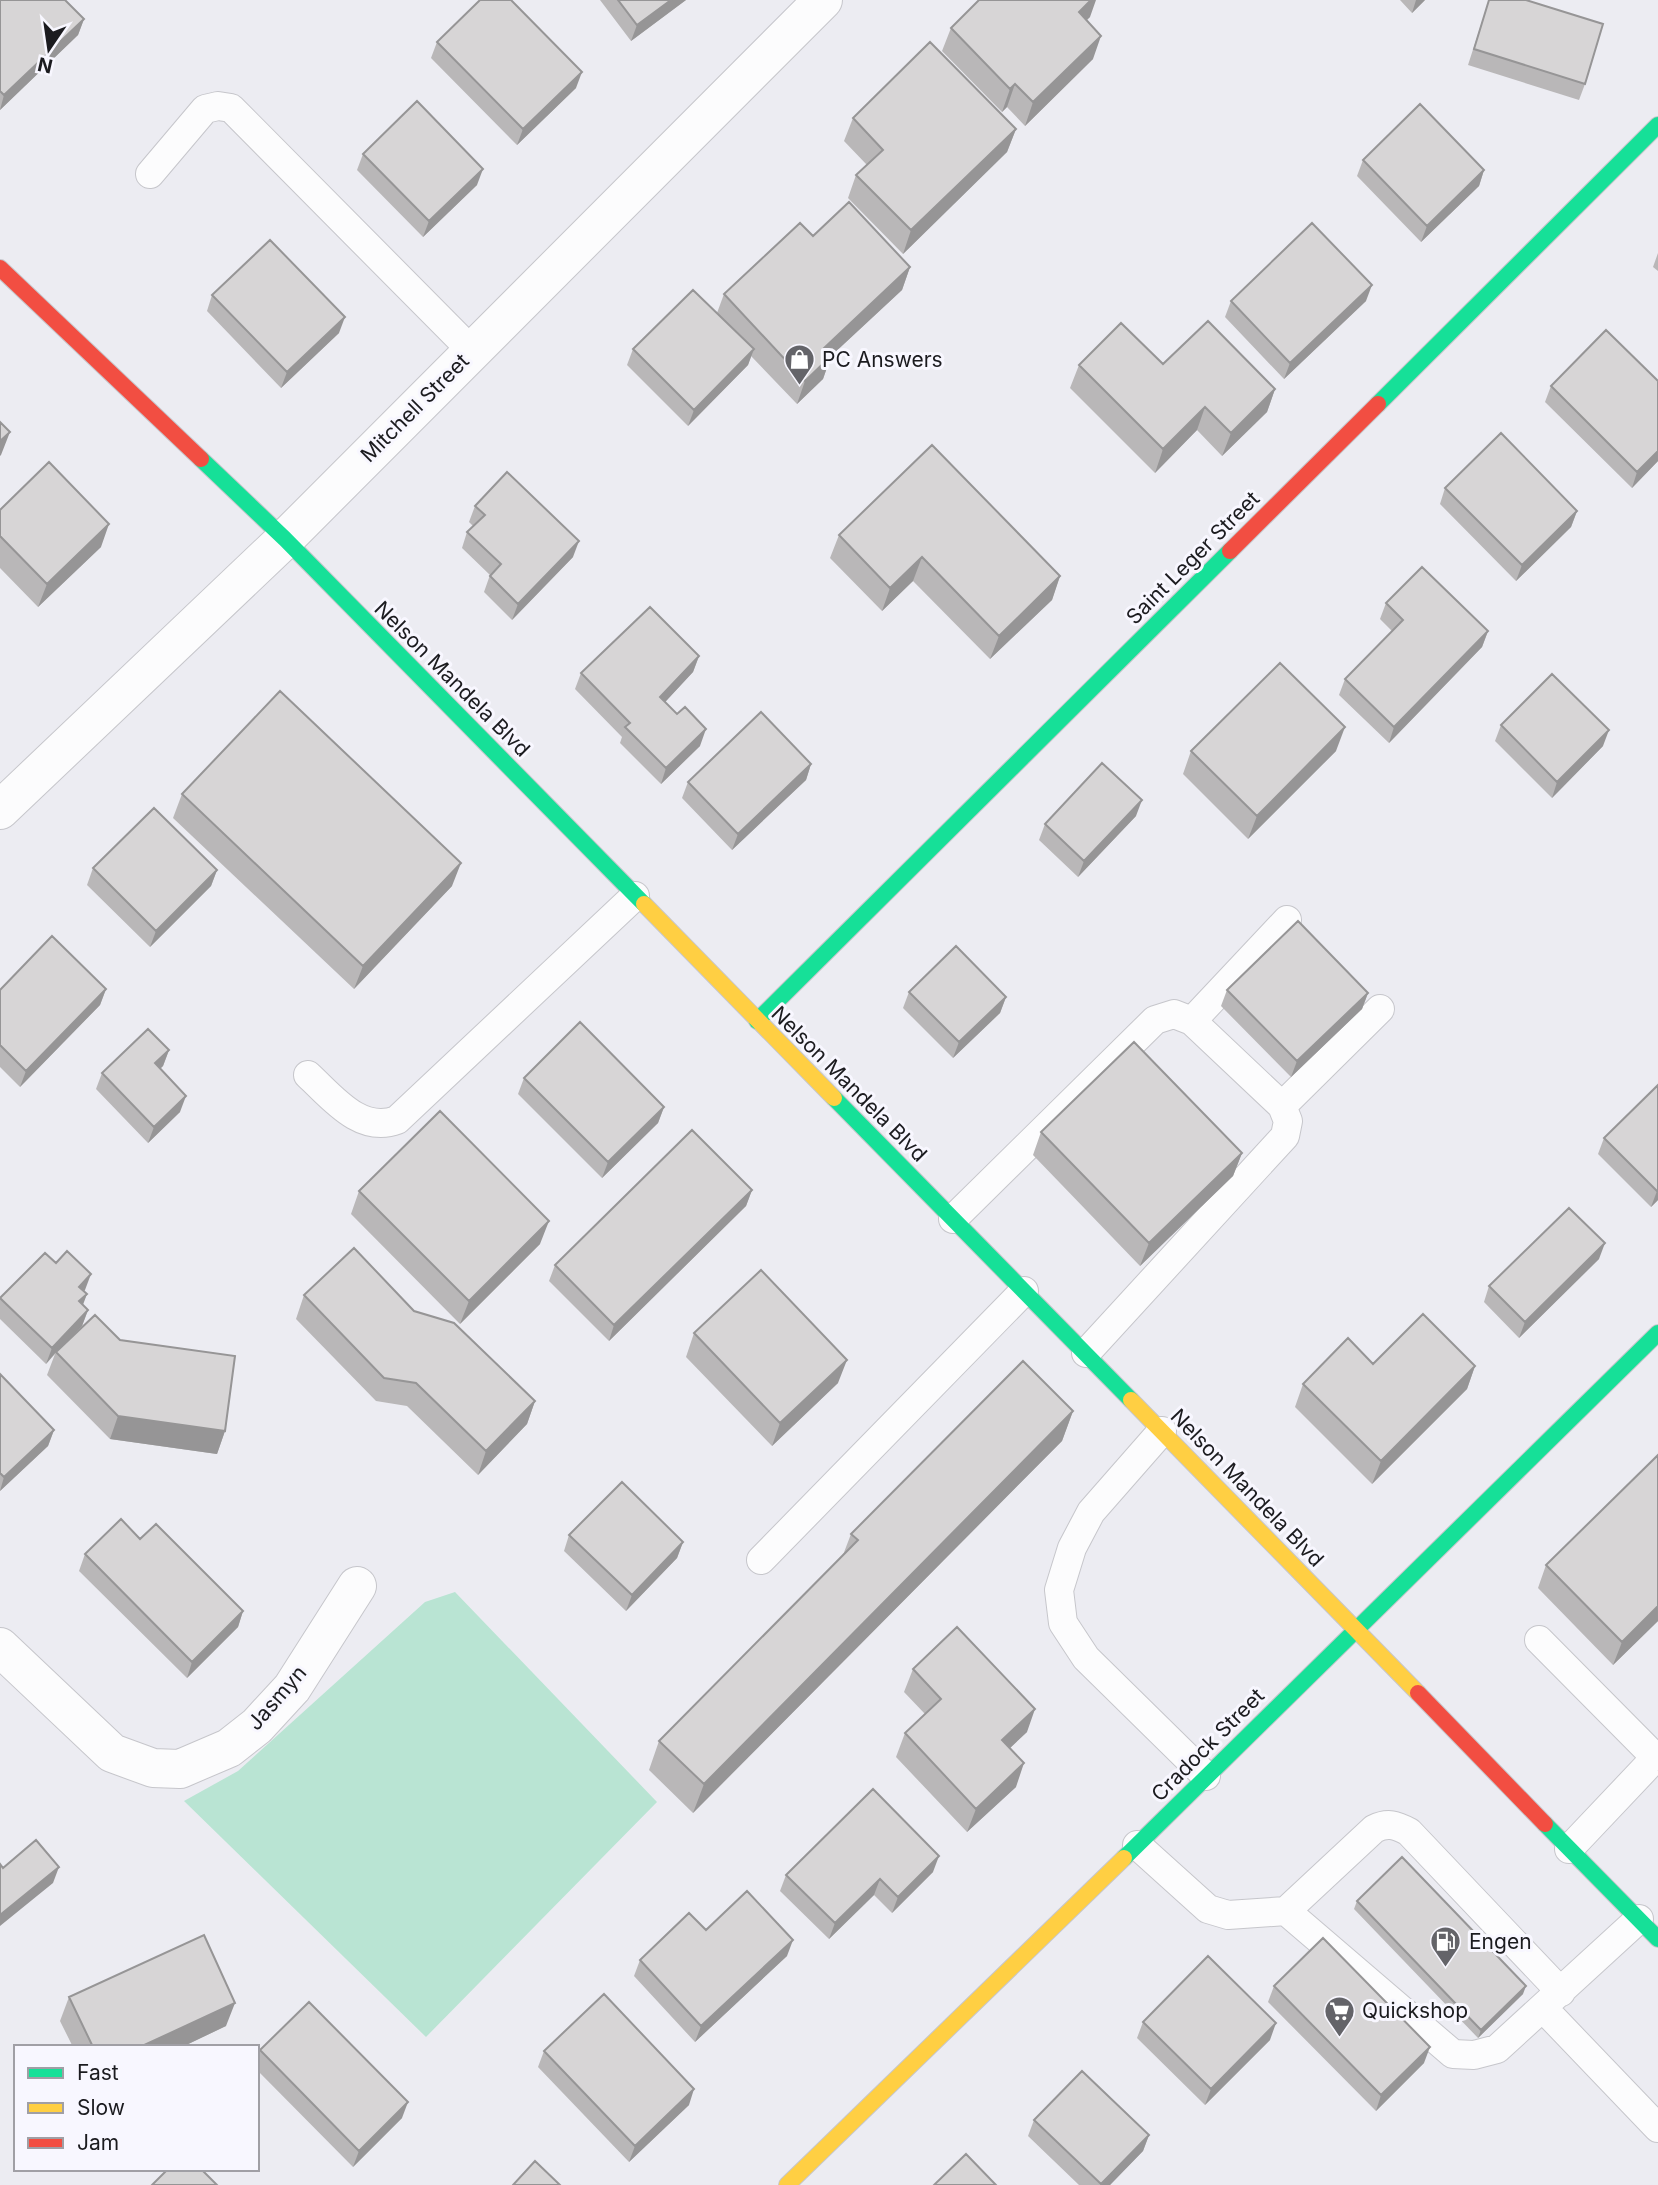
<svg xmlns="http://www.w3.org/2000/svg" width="1658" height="2185" font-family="Inter,sans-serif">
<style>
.green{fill:#b9e4d3}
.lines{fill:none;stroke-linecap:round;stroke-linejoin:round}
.lane-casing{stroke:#c6c6cb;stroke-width:30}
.street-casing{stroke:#c6c6cb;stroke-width:40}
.fast-casing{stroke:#c6c6cb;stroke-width:18}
.slow-casing{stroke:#c6c6cb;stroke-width:18}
.jam-casing{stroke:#c6c6cb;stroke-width:18}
.lane{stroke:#fcfcfd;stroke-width:28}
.street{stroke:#fcfcfd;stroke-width:38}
.fast{stroke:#16e098;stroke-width:16}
.slow{stroke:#ffcf43;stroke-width:16}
.jam{stroke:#f24e42;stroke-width:16}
.wall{fill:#b9b7b8}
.shaded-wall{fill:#969596}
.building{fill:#d7d5d6;stroke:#969596;stroke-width:2}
.labels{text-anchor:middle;stroke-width:6;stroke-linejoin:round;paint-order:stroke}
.poi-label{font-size:21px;fill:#1b1b1f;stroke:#f8f7ff;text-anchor:start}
.street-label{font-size:21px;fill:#1b1b1f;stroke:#f8f7ff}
</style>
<rect width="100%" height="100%" fill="#ececf2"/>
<path class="green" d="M 455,1592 L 657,1802 L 426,2037 L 184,1801 L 238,1771 L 425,1602 Z"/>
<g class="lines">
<defs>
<path id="lane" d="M 150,174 L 205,109 L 218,106 L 231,108 L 472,351
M 1192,1021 L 1287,920
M 308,1075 C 332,1097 360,1134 397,1120 L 635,896
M 1282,1106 L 1380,1009
M 953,1219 L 1155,1020 L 1174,1014 L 1192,1021 L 1282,1106 L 1288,1121 L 1285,1136 L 1086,1353
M 1162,1431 L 1091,1512 L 1072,1548 L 1059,1590 L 1063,1623 L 1086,1658 L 1206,1776
M 761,1560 L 1024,1291
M 1539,1640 L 1655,1757
M 1137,1845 L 1208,1909 L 1228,1915 L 1286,1911 L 1453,2054 L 1474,2055 L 1497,2049 L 1639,1919
M 1569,1849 L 1658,1755
M 1286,1911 L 1374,1829 C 1388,1822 1396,1825 1409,1832 L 1561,1992
M 1543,2008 L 1658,2128"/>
<path id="street" d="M 0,810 L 285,539 L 823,0
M 0,1647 L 112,1753 L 153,1768 L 180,1769 L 229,1748 L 257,1726 L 292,1688 L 357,1586"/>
<path id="fast" d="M 1378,404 L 1658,125
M 201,459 L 285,539 L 644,904
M 757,1021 L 1230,551
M 834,1098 L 1131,1400
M 1545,1824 L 1658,1939
M 1124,1858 L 1658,1333"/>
<path id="slow" d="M 644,904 L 834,1098
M 1131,1400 L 1418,1693
M 787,2185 L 1124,1858"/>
<path id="jam" d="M 0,268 L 201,459
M 1230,551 L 1378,404
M 1418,1693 L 1545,1824"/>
</defs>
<use href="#lane" class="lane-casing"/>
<use href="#street" class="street-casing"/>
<use href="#fast" class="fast-casing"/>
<use href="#slow" class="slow-casing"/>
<use href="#jam" class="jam-casing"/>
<use href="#lane" class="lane"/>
<use href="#street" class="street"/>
<use href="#fast" class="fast"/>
<use href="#slow" class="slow"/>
<use href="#jam" class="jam"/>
</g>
<path class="wall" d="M 0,0 L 84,19 L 78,35 L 0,110 Z
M 600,0 L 686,0 L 631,41 Z
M 1400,0 L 1425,0 L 1412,13 Z
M 1489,0 L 1585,84 L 1579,100 L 1468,65 Z
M 1090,17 L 1087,20 L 1093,59 L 1025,126 L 1007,107 L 1002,112 L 942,51 L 951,28 Z
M 437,42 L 576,88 L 517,145 L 431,58 Z
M 853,118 L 1016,129 L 1007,152 L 903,254 L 848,198 L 856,175 L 867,165 L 844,141 Z
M 363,154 L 477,185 L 423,237 L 357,170 Z
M 1363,160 L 1484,170 L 1479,186 L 1421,242 L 1357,176 Z
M 813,236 L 910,267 L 902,290 L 831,356 L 823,379 L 797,404 L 751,356 L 748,365 L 688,426 L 627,365 L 633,349 L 717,313 L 724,294 Z
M 1658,253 L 1658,271 L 1653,267 Z
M 212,295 L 339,333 L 281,388 L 207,311 Z
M 1231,301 L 1366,301 L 1284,379 L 1225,317 Z
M 1163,364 L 1275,389 L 1267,412 L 1222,456 L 1197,430 L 1155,473 L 1070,388 L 1079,365 Z
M 1551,386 L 1658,461 L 1632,488 L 1545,402 Z
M 1445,488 L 1577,511 L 1571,527 L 1516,581 L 1440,504 Z
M 475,506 L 573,557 L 512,620 L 484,592 L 490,575 L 462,548 L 467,532 L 473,526 L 469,522 Z
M 0,510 L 101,547 L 38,607 L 0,568 Z
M 839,535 L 1060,576 L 1052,600 L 990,659 L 913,581 L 882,611 L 830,558 Z
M 1386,603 L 1488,631 L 1482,647 L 1389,743 L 1339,695 L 1345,679 L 1392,631 L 1380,619 Z
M 699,656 L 693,672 L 665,702 L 700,746 L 661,784 L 620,743 L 622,737 L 575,689 L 581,673 Z
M 1501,725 L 1603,746 L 1552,798 L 1495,741 Z
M 1191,751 L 1336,751 L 1248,839 L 1183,774 Z
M 811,764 L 806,780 L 732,850 L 682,798 L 688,782 Z
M 182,794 L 452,886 L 354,989 L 173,818 Z
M 1136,816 L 1078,877 L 1039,840 L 1045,824 Z
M 93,868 L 217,870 L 211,886 L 150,947 L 87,885 Z
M 106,989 L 100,1005 L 20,1087 L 0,1067 L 0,990 Z
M 1227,990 L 1368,993 L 1362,1009 L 1291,1077 L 1221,1006 Z
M 909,992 L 1006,997 L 1000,1013 L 953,1058 L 903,1008 Z
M 169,1050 L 163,1066 L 160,1069 L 180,1112 L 148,1143 L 96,1089 L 102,1073 Z
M 524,1078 L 664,1107 L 658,1123 L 602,1178 L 518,1094 Z
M 1658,1085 L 1658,1200 L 1651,1207 L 1598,1154 L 1604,1138 Z
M 1041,1132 L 1242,1153 L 1233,1176 L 1140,1266 L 1033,1155 Z
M 752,1190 L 746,1206 L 609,1341 L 549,1281 L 555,1265 Z
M 359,1191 L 540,1244 L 460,1324 L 351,1214 Z
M 1599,1259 L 1519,1338 L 1484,1302 L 1489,1286 Z
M 85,1290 L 84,1291 L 87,1294 L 82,1305 L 88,1310 L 82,1326 L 72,1337 L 120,1340 L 225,1431 L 217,1454 L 110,1439 L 47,1375 L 55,1354 L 46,1364 L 0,1319 L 0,1298 Z
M 304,1295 L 414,1311 L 535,1401 L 527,1424 L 478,1475 L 407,1406 L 376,1401 L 296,1319 Z
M 694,1333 L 838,1383 L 772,1446 L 686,1357 Z
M 1373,1364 L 1475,1366 L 1467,1389 L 1372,1484 L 1295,1407 L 1303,1384 Z
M 0,1374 L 54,1430 L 48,1446 L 0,1491 Z
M 1073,1411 L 1062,1441 L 693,1813 L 649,1770 L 659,1741 L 843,1555 L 851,1534 Z
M 1658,1455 L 1658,1621 L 1613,1665 L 1538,1588 L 1546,1565 Z
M 569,1535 L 683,1542 L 677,1558 L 626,1611 L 564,1551 Z
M 140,1539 L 243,1611 L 238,1627 L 187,1678 L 79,1571 L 85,1554 Z
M 913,1669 L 1027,1732 L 1010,1748 L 1016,1787 L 967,1832 L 896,1757 L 905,1733 L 925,1714 L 904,1692 Z
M 933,1872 L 892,1913 L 874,1895 L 829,1939 L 780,1891 L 786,1875 Z
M 1357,1901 L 1523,1994 L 1478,2038 L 1354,1909 Z
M 706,1930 L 787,1956 L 695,2042 L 634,1976 L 640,1960 Z
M 1274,1986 L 1424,2063 L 1376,2111 L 1268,2002 Z
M 69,1997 L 226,2026 L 182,2047 L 73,2047 L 60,2021 Z
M 1143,2022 L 1270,2040 L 1205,2105 L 1137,2038 Z
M 260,2050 L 402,2118 L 353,2167 L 257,2070 L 257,2056 Z
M 544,2051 L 689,2105 L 629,2162 L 538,2067 Z
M 1034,2120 L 1149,2135 L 1143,2151 L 1110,2185 L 1079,2185 L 1028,2136 Z"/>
<path class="shaded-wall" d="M 671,0 L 686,0 L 631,41 L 637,25 Z
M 1091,0 L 1096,0 L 1090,17 L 1070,35 L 1079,12 Z
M 1416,0 L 1425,0 L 1412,13 Z
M 84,19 L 78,35 L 0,110 L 4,95 Z
M 1101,36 L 1093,59 L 1025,126 L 1033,102 Z
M 582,72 L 576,88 L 517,145 L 523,129 Z
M 1015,84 L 1007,107 L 1002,112 L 1010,89 Z
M 1016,129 L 1007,152 L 903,254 L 911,230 Z
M 483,169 L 477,185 L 423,237 L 429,221 Z
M 1484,170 L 1479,186 L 1421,242 L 1427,226 Z
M 910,267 L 902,290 L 831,356 L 823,379 L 797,404 L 805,381 L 824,348 Z
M 1372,285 L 1366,301 L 1284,379 L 1290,363 Z
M 345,317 L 339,333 L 281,388 L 287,372 Z
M 754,349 L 748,365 L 688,426 L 694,410 Z
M 1275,389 L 1267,412 L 1222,456 L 1231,433 Z
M 1205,407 L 1197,430 L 1155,473 L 1163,449 Z
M 10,432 L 1,455 L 0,456 L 0,441 Z
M 1658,451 L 1658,461 L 1632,488 L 1637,472 Z
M 1577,511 L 1571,527 L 1516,581 L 1522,565 Z
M 109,524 L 101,547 L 38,607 L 47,584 Z
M 579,541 L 573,557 L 512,620 L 518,604 Z
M 922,557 L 913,581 L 882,611 L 890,588 Z
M 1060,576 L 1052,600 L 990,659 L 999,636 Z
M 1488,631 L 1482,647 L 1389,743 L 1394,727 Z
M 699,656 L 693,672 L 655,713 L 660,697 Z
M 1345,727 L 1336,751 L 1248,839 L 1257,816 Z
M 706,729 L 700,746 L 661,784 L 666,768 Z
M 1609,730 L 1603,746 L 1552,798 L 1557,782 Z
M 811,764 L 806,780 L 732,850 L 738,834 Z
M 1142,800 L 1136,816 L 1078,877 L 1084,861 Z
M 461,863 L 452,886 L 354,989 L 363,966 Z
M 217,870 L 211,886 L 150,947 L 156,931 Z
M 106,989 L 100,1005 L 20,1087 L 26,1071 Z
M 1368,993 L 1362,1009 L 1291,1077 L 1297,1061 Z
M 1006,997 L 1000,1013 L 953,1058 L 959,1042 Z
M 169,1050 L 163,1066 L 149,1079 L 155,1063 Z
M 186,1096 L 180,1112 L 148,1143 L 154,1127 Z
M 664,1107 L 658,1123 L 602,1178 L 608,1162 Z
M 1242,1153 L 1233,1176 L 1140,1266 L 1149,1243 Z
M 752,1190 L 746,1206 L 609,1341 L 614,1325 Z
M 1658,1190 L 1658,1200 L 1651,1207 L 1657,1191 Z
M 549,1221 L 540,1244 L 460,1324 L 469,1301 Z
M 1605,1243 L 1599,1259 L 1519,1338 L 1525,1322 Z
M 91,1274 L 85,1290 L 73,1303 L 79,1287 Z
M 87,1294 L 81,1310 L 79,1301 Z
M 88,1310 L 82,1326 L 56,1353 L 56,1352 L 46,1364 L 52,1348 Z
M 847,1360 L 838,1383 L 772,1446 L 780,1423 Z
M 1475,1366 L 1467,1389 L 1372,1484 L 1381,1461 Z
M 535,1401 L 527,1424 L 478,1475 L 486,1451 Z
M 1073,1411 L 1062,1441 L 693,1813 L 704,1784 Z
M 118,1416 L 225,1431 L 217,1454 L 110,1439 Z
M 54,1430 L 48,1446 L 0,1491 L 4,1477 Z
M 683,1542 L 677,1558 L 626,1611 L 632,1595 Z
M 1658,1606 L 1658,1621 L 1613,1665 L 1622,1642 Z
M 243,1611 L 238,1627 L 187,1678 L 192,1662 Z
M 1035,1709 L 1027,1732 L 994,1763 L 1002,1740 Z
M 1024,1763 L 1016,1787 L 967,1832 L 976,1809 Z
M 939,1856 L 933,1872 L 892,1913 L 898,1897 Z
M 59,1867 L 53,1883 L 0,1926 L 0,1915 Z
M 880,1879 L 874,1895 L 829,1939 L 835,1923 Z
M 793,1940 L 787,1956 L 695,2042 L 701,2026 Z
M 1526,1986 L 1523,1994 L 1478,2038 L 1481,2030 Z
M 235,2003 L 226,2026 L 182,2047 L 140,2047 Z
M 1276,2023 L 1270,2040 L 1205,2105 L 1211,2089 Z
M 1430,2047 L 1424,2063 L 1376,2111 L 1381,2095 Z
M 694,2089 L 689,2105 L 629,2162 L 635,2146 Z
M 408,2102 L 402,2118 L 353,2167 L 359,2151 Z
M 1149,2135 L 1143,2151 L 1110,2185 L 1101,2185 Z"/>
<path class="building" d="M 0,0 L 65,0 L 84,19 L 4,95 L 0,91 Z
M 480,0 L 511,0 L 582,72 L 523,129 L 437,42 Z
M 618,0 L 671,0 L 637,25 Z
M 979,0 L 1091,0 L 1079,12 L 1101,36 L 1033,102 L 1015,84 L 1010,89 L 951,28 Z
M 1489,0 L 1526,0 L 1603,24 L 1585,84 L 1474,49 Z
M 930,42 L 1016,129 L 911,230 L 856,175 L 883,150 L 853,118 Z
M 417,101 L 483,169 L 429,221 L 363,154 Z
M 1420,104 L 1484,170 L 1427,226 L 1363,160 Z
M 849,202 L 910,267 L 824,348 L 831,356 L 805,381 L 724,294 L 800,223 L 813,236 Z
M 1312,223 L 1372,285 L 1290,363 L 1231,301 Z
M 270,240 L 345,317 L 287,372 L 212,295 Z
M 693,290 L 754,349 L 694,410 L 633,349 Z
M 1208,321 L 1275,389 L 1231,433 L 1205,407 L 1163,449 L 1079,365 L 1121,323 L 1163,364 Z
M 1606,330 L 1658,381 L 1658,451 L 1637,472 L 1551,386 Z
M 0,422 L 10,432 L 0,441 Z
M 1501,433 L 1577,511 L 1522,565 L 1445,488 Z
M 932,445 L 1060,576 L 999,636 L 922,557 L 890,588 L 839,535 Z
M 49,462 L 109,524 L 47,584 L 0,536 L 0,510 Z
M 507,472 L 579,541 L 518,604 L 490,576 L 501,564 L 467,532 L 485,515 L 475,506 Z
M 1422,567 L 1488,631 L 1394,727 L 1345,679 L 1403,620 L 1386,603 Z
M 650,607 L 699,656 L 660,697 L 677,714 L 685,707 L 706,729 L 666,768 L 625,727 L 630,723 L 581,673 Z
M 1280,663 L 1345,727 L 1257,816 L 1191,751 Z
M 1552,674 L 1609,730 L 1557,782 L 1501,725 Z
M 280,691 L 461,863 L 363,966 L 182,794 Z
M 761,712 L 811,764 L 738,834 L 688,782 Z
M 1102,763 L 1142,800 L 1084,861 L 1045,824 Z
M 154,808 L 217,870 L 156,931 L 93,868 Z
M 1298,921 L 1368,993 L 1297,1061 L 1227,990 Z
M 52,936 L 106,989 L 26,1071 L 0,1045 L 0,990 Z
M 956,946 L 1006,997 L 959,1042 L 909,992 Z
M 580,1022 L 664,1107 L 608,1162 L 524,1078 Z
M 148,1029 L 169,1050 L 155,1063 L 186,1096 L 154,1127 L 102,1073 Z
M 1134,1042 L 1242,1153 L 1149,1243 L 1041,1132 Z
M 1658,1085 L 1658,1190 L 1657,1191 L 1604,1138 Z
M 440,1111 L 549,1221 L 469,1301 L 359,1191 Z
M 692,1130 L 752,1190 L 614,1325 L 555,1265 Z
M 1569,1208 L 1605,1243 L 1525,1322 L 1489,1286 Z
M 354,1248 L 414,1311 L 454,1323 L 535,1401 L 486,1451 L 416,1383 L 384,1378 L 304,1295 Z
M 67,1251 L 91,1274 L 79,1287 L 87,1294 L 79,1301 L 88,1310 L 52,1348 L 0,1298 L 45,1253 L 56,1263 Z
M 761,1270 L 847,1360 L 780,1423 L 694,1333 Z
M 1423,1314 L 1475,1366 L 1381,1461 L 1303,1384 L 1348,1338 L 1373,1364 Z
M 95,1315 L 120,1340 L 235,1356 L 225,1431 L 118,1416 L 56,1352 Z
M 1023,1361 L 1073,1411 L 704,1784 L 659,1741 L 858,1540 L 851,1534 Z
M 0,1374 L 54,1430 L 4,1477 L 0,1473 Z
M 1658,1455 L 1658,1606 L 1622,1642 L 1546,1565 Z
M 622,1482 L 683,1542 L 632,1595 L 569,1535 Z
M 121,1519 L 140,1539 L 156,1524 L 243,1611 L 192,1662 L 85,1554 Z
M 957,1627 L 1035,1709 L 1002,1740 L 1024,1763 L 976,1809 L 905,1733 L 941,1699 L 913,1669 Z
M 873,1789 L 939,1856 L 898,1897 L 880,1879 L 835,1923 L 786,1875 Z
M 36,1840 L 59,1867 L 0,1915 L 0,1864 L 3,1868 Z
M 1402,1857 L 1526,1986 L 1481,2030 L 1357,1901 Z
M 747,1891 L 793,1940 L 701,2026 L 640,1960 L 689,1913 L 706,1930 Z
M 204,1935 L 235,2003 L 140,2047 L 93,2047 L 69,1997 Z
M 1323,1938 L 1430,2047 L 1381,2095 L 1274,1986 Z
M 1208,1956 L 1276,2023 L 1211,2089 L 1143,2022 Z
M 604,1994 L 694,2089 L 635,2146 L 544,2051 Z
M 309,2002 L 408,2102 L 359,2151 L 260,2050 Z
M 1082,2071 L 1149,2135 L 1101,2184 L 1034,2120 Z
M 966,2154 L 996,2185 L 934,2185 Z
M 535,2161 L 560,2185 L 513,2185 Z
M 168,2169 L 201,2169 L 217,2185 L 152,2185 Z"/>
<defs>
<symbol id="shop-pin" viewBox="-11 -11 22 30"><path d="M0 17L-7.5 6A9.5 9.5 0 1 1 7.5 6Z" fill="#646469" stroke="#f8f7ff"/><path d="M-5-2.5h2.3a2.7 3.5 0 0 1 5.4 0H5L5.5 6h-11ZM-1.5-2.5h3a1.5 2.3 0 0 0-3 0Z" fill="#fff"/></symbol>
<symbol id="fuel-pin" viewBox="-11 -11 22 30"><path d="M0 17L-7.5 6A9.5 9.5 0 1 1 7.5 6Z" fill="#646469" stroke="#f8f7ff"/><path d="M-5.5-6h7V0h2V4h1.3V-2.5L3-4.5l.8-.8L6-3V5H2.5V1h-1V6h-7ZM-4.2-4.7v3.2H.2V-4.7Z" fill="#fff"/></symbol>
<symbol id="supermarket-pin" viewBox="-11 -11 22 30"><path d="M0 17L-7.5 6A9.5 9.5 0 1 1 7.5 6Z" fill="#646469" stroke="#f8f7ff"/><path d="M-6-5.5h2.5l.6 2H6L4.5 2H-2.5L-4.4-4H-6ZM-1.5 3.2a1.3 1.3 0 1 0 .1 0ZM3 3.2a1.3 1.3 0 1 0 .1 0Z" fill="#fff"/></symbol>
</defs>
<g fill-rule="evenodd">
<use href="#shop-pin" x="782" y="342" width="35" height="47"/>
<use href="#fuel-pin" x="1428" y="1924" width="35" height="47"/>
<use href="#supermarket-pin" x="1322" y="1994" width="35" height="47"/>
</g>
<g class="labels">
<g class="poi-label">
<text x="822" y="367">PC Answers</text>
<text x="1469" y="1949">Engen</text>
<text x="1362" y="2018">Quickshop</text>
</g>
<g class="street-label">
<text transform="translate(415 408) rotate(-45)" y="7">Mitchell Street</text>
<text transform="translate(1193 558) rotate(-45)" y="7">Saint Leger Street</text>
<text transform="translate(452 679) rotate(45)" y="7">Nelson Mandela Blvd</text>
<text transform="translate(849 1084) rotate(45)" y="7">Nelson Mandela Blvd</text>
<text transform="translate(1247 1488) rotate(46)" y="7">Nelson Mandela Blvd</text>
<text transform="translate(277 1698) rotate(-49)" y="7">Jasmyn</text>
<text transform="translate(1208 1745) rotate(-45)" y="7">Cradock Street</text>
</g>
</g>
<rect x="14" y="2045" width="245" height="126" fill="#f8f7ff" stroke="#a09fa5" stroke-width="2"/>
<rect x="28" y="2068" width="35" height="10" fill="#16e098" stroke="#a09fa5" stroke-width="2"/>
<text x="77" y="2080" font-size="21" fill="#1b1b1f">Fast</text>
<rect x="28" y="2103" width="35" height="10" fill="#ffcf43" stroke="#a09fa5" stroke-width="2"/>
<text x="77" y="2115" font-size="21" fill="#1b1b1f">Slow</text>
<rect x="28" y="2138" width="35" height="10" fill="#f24e42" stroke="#a09fa5" stroke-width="2"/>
<text x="77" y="2150" font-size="21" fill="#1b1b1f">Jam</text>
<g transform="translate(49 49) rotate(193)" stroke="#f8f7ff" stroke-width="5" paint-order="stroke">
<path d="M0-5L12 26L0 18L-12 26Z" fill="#1b1b1f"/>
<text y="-10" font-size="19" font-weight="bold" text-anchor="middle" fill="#1b1b1f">N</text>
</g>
</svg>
